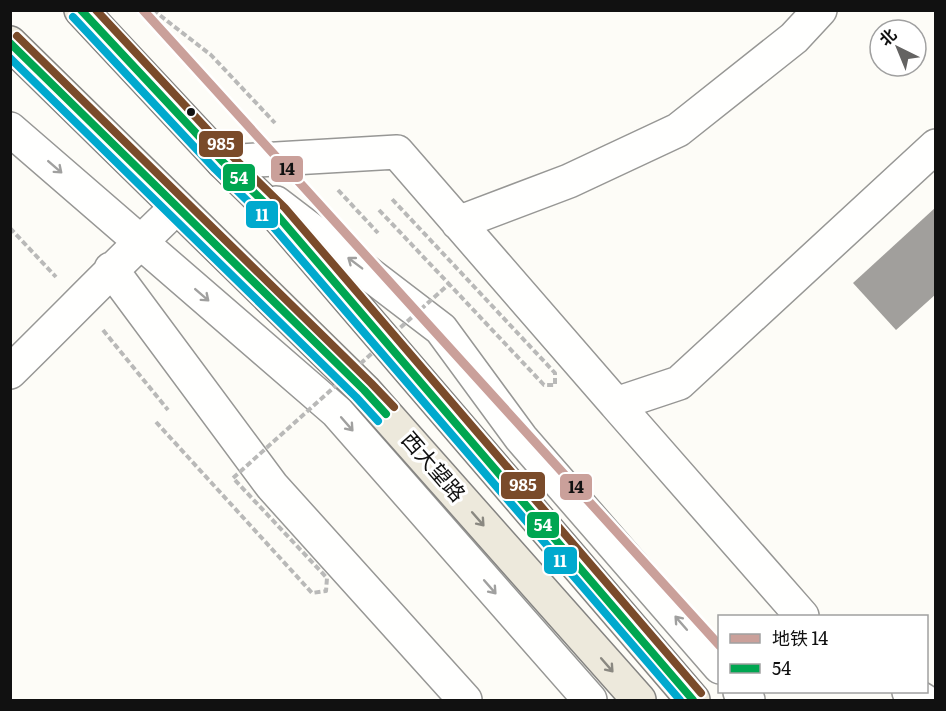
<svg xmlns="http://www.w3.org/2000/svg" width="946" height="711" font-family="Literata,'Noto Sans SC',serif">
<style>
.building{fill:#a19f9c}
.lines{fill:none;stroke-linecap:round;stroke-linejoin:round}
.minor-casing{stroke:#979795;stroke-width:36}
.major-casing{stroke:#858482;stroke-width:36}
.path{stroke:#b9b9b8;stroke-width:4;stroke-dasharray:6 3;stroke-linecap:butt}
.minor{stroke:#fffffe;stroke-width:33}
.major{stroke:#ede9dc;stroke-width:33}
.path-bridge{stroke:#b9b9b8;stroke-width:4;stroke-dasharray:6 3;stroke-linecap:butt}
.bus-1-casing{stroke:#fff;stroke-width:12}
.bus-2-casing{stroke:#fff;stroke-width:12}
.bus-3-casing{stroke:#fff;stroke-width:12}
.bus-1{stroke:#00a651;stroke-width:8}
.bus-2{stroke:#00a9ce;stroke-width:8}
.bus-3{stroke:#7a4b2a;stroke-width:8}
.metro-1-casing{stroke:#fff;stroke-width:14}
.metro-1{stroke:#caa09a;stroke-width:9}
.oneway{stroke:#a0a09f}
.oneway2{stroke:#8a8881}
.bus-dot{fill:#111;stroke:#fff;stroke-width:2}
.labels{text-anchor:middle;stroke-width:6;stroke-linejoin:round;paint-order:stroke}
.street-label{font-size:21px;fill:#111;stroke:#fff}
.line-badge{stroke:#fff;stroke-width:2}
.badge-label{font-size:16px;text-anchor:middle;font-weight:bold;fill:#fff}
.pale-badge-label{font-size:16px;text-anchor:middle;font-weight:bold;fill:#111}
</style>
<rect width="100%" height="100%" fill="#fdfcf7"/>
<path class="building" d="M 936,207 L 936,294 L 896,330 L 853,283 Z"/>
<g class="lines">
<defs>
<path id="minor" d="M 10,129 L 337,412 L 590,700
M 223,162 L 397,152 L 616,404 L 679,383 L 936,146
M 276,203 L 441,329 L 521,438 L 720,667
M 458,223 L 569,181 L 678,130 L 794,38 L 820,10
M 111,269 L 272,486 L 465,700
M 10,372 C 66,317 120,261 177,207
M 616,404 L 802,616
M 740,692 L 748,700
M 909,692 L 923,700"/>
<path id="major" d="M 81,10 L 223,162 L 277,215 L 693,700
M 10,43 L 364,390 L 639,700"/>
</defs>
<use href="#minor" class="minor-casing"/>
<use href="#major" class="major-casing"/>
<path class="path" d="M 153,10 L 211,55 L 275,123
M 338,190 L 378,233
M 379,210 L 449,284
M 10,228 L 56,277
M 103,330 L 168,410"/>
<use href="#minor" class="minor"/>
<use href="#major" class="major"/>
<path class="path-bridge" d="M 156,422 L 312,593 L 326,591 L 327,578 L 233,478 L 449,284 L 544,385 L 555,385 L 555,373 L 391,198"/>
<defs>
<path id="bus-1" d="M 81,10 L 223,162 L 277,215 L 693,700
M 10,43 L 364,390 L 386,414"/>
<path id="bus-2" d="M 73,17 L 215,169 L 269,222 L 680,700
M 10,58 L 356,397 L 378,421"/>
<path id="bus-3" d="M 96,10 L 231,155 L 285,208 L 701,693
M 17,36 L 371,383 L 394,407"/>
</defs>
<use href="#bus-1" class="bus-1-casing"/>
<use href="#bus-2" class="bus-2-casing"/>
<use href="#bus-3" class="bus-3-casing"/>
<use href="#bus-1" class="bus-1"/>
<use href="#bus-2" class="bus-2"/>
<use href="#bus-3" class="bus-3"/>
<defs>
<path id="metro-1" d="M 143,10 L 720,646"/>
</defs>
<use href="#metro-1" class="metro-1-casing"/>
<use href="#metro-1" class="metro-1"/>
</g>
<defs><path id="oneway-shaft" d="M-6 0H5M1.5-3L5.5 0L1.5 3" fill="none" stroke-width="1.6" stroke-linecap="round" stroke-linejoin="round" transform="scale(1.5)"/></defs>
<g class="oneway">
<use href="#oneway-shaft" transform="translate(55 167) rotate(41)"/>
<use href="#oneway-shaft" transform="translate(355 263) rotate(-143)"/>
<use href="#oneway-shaft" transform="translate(202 295) rotate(41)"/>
<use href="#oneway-shaft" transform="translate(347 424) rotate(49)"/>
<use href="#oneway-shaft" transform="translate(490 587) rotate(49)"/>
<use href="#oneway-shaft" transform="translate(681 623) rotate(-131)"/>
</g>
<g class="oneway2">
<use href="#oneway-shaft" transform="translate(478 519) rotate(49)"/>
<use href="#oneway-shaft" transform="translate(607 665) rotate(49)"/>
</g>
<circle class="bus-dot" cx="191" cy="112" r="5"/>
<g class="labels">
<g class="street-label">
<text transform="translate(433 467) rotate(49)" y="7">西大望路</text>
</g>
</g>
<g class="line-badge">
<rect x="198" y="130" width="46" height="28" rx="6" fill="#7a4b2a"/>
<rect x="270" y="155" width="34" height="28" rx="6" fill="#caa09a"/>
<rect x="222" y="163" width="34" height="29" rx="6" fill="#00a651"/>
<rect x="245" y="200" width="34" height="29" rx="6" fill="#00a9ce"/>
<rect x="500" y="471" width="46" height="29" rx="6" fill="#7a4b2a"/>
<rect x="559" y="473" width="34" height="28" rx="6" fill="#caa09a"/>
<rect x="526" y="511" width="34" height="28" rx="6" fill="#00a651"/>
<rect x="543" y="546" width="35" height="29" rx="6" fill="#00a9ce"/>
</g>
<g class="badge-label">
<text x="221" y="150">985</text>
<text x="239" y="184">54</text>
<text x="262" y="221">11</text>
<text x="523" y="491">985</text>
<text x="543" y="531">54</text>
<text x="560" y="567">11</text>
</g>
<g class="pale-badge-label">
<text x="287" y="175">14</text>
<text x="576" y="493">14</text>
</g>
<rect width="946" height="711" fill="none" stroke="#111111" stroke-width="24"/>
<rect x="718" y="615" width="210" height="78" fill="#ffffff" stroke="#a0a0a0" stroke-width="1.5"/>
<rect x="730" y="634" width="30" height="9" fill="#caa09a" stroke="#a0a0a0" stroke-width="1.5"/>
<text x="772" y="645" font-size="18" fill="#111111">地铁 14</text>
<rect x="730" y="664" width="30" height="9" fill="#00a651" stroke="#a0a0a0" stroke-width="1.5"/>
<text x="772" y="675" font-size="18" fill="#111111">54</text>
<g transform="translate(898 48) rotate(317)"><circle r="28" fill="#ffffff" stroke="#a0a0a0" stroke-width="1.5"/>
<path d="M0-4.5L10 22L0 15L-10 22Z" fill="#646362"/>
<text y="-9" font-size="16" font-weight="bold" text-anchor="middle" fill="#111111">北</text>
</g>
</svg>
